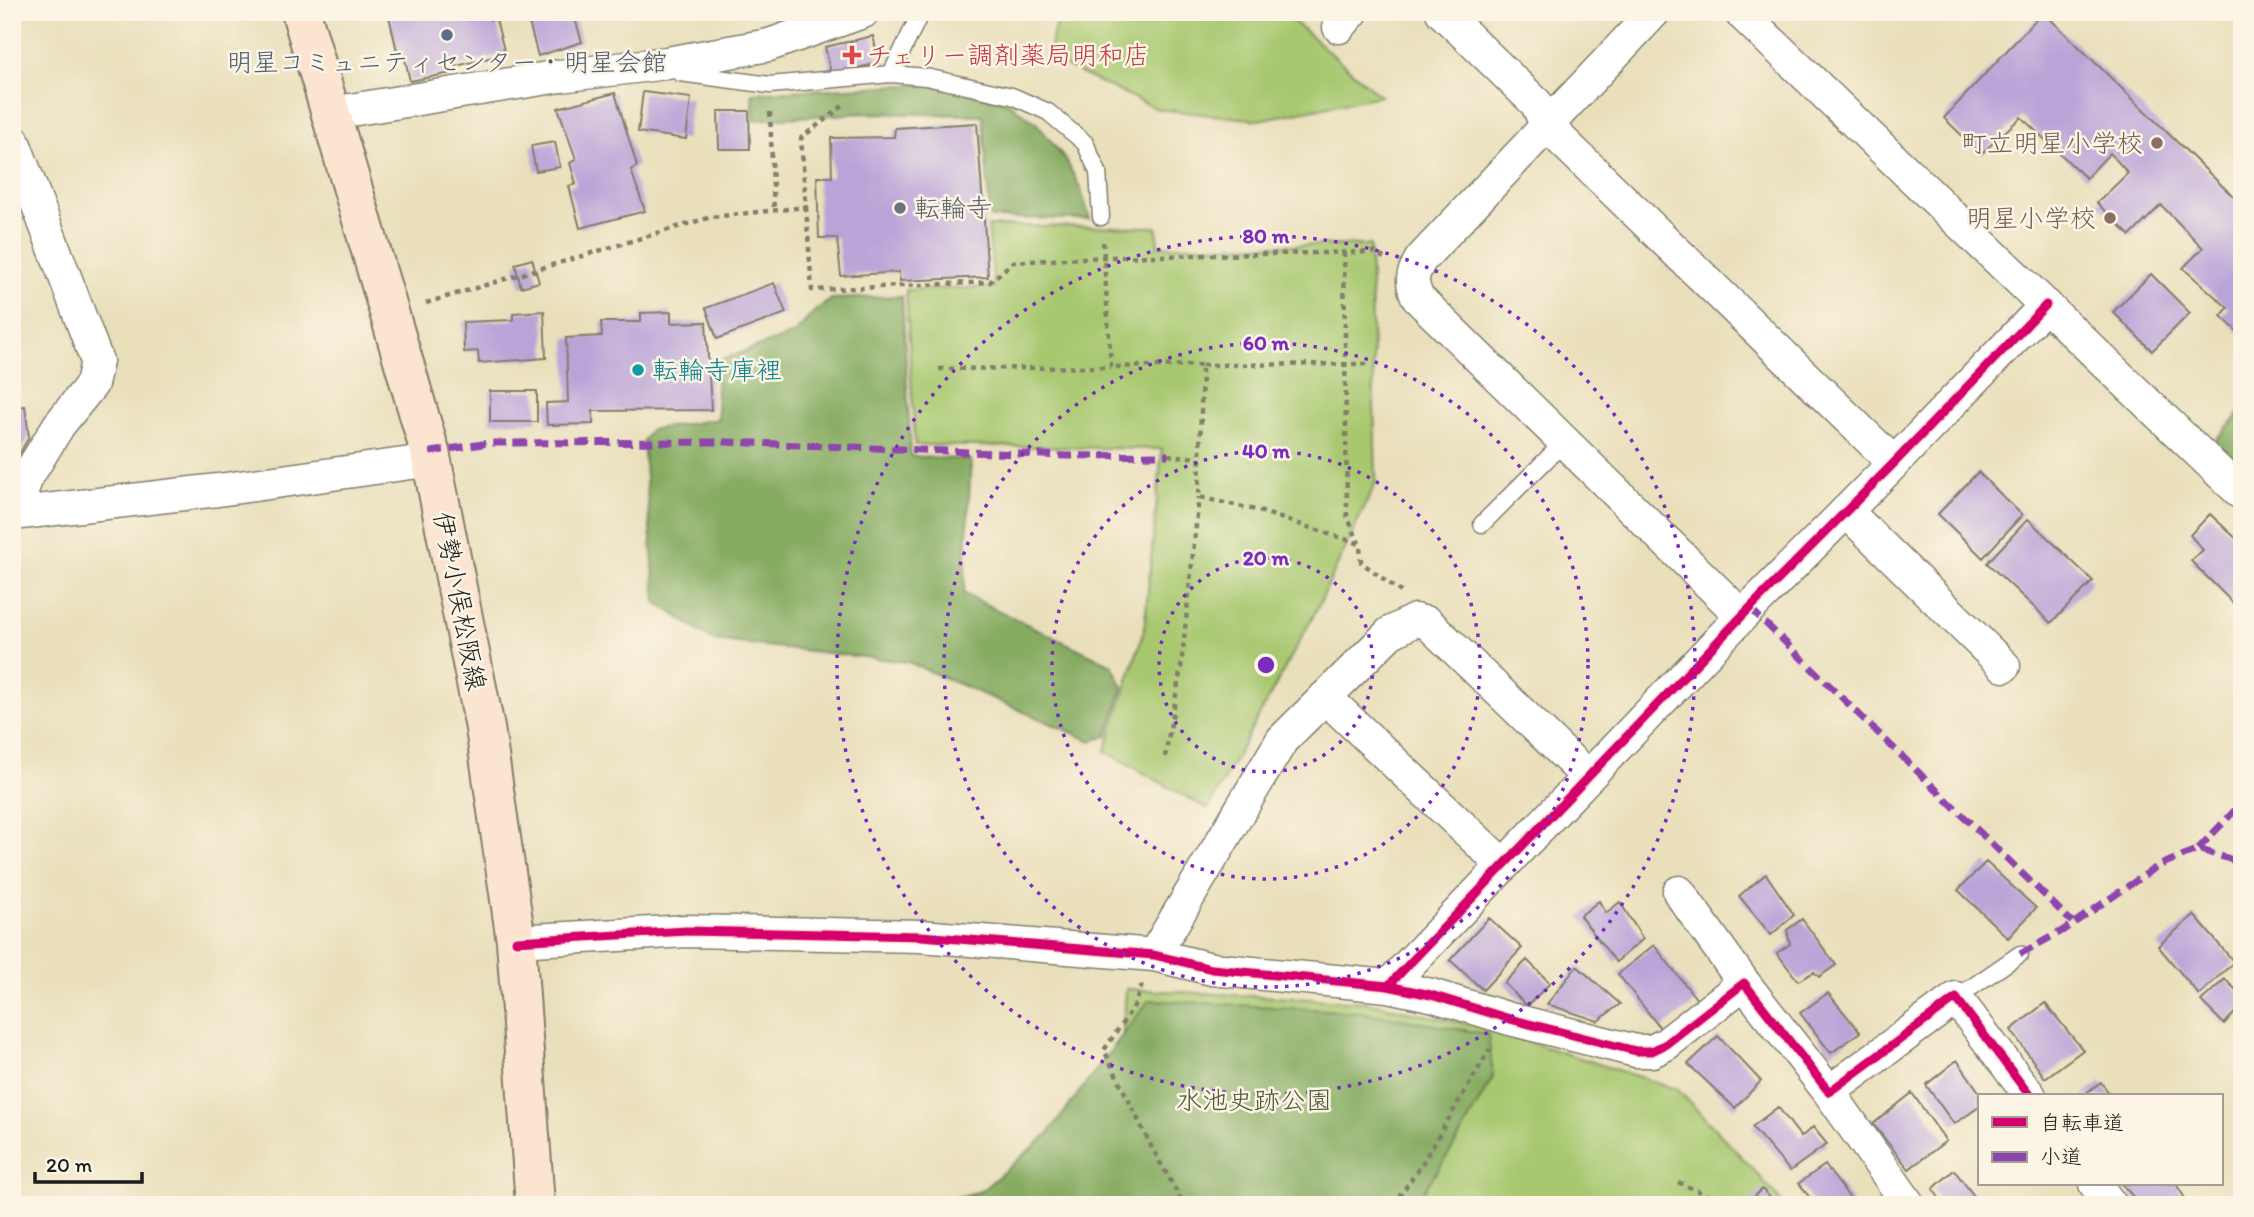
<svg xmlns="http://www.w3.org/2000/svg" width="2254" height="1217" font-family="Itim,'Klee One',sans-serif">
<style>
.green{fill:#a8c870;stroke:#627246;stroke-width:2}
.forest{fill:#86ac62;stroke:#51643f;stroke-width:2}
.building{fill:#b9a4d8}
.lines{fill:none;stroke-linecap:round;stroke-linejoin:round}
.lane-casing{stroke:#827e6c;stroke-width:19}
.street-casing{stroke:#827e6c;stroke-width:35}
.secondary-casing{stroke:#827e6c;stroke-width:42}
.path{stroke:#827e6c;stroke-width:4.5;stroke-dasharray:5 5;stroke-linecap:butt}
.lane{stroke:#fff;stroke-width:16}
.street{stroke:#fff;stroke-width:32}
.secondary{stroke:#fce5d0;stroke-width:38}
.quiet{stroke:#8e44ad;stroke-width:7;stroke-dasharray:14 7;stroke-linecap:butt}
.cycleway-casing{stroke:#fcf5e5;stroke-width:13}
.cycleway{stroke:#d6006c;stroke-width:9}
.ring{fill:none;stroke:#7b2cbf;stroke-width:3.5;stroke-dasharray:3.5 7}
.service-dot{fill:#5c6f8a;stroke:#fcf5e5;stroke-width:2.5}
.health-dot{fill:#e0444e;stroke:#fcf5e5;stroke-width:2.5}
.education-dot{fill:#8d6e63;stroke:#fcf5e5;stroke-width:2.5}
.worship-dot{fill:#6b7280;stroke:#fcf5e5;stroke-width:2.5}
.culture-dot{fill:#0f9aa8;stroke:#fcf5e5;stroke-width:2.5}
.labels{text-anchor:middle;stroke-width:5;stroke-linejoin:round;paint-order:stroke}
.health-label{font-size:26px;fill:#be3a42;stroke:#fcf5e5;text-anchor:start}
.service-label{font-size:26px;fill:#4e5e75;stroke:#fcf5e5}
.education-label{font-size:26px;fill:#785e54;stroke:#fcf5e5;text-anchor:end}
.worship-label{font-size:26px;fill:#5b616d;stroke:#fcf5e5;text-anchor:start}
.culture-label{font-size:26px;fill:#0d838f;stroke:#fcf5e5;text-anchor:start}
.street-label{font-size:26px;fill:#1c1c1c;stroke:#fcf5e5}
.park-label{font-size:26px;fill:#4d5839;stroke:#fcf5e5}
.centre{fill:#7b2cbf;stroke:#fcf5e5;stroke-width:3.5}
.ring-label{font-size:21px;text-anchor:middle;font-weight:bold;fill:#7b2cbf;stroke:#fcf5e5;stroke-width:5;stroke-linejoin:round;paint-order:stroke}
</style>
<rect width="100%" height="100%" fill="#fcf5e5"/>
<filter id="ink" filterUnits="userSpaceOnUse"><feTurbulence type="fractalNoise" baseFrequency=".0143" numOctaves="2"/><feDisplacementMap in="SourceGraphic" scale="14" xChannelSelector="R" yChannelSelector="G"/><feConvolveMatrix kernelMatrix="1 2 1 2 8 2 1 2 1" color-interpolation-filters="sRGB"/></filter>
<filter id="wash" filterUnits="userSpaceOnUse"><feTurbulence type="fractalNoise" baseFrequency=".00686" numOctaves="4" result="noise"/><feDisplacementMap in="SourceGraphic" scale="28" xChannelSelector="R" yChannelSelector="G"/><feGaussianBlur stdDeviation="1.57" result="paint"/><feColorMatrix in="noise" values="0 0 0 0 0 0 0 0 0 0 0 0 0 0 0 0 0 1.4 0 .05"/><feComposite in="paint" operator="in"/></filter>
<g filter="url(#wash)">
<rect width="100%" height="100%" fill="#e9dfbb"/>
<path class="green" d="M 1059,12 L 1283,12 L 1380,96 L 1259,120 L 1157,109 L 1047,58 Z
M 988,226 L 1157,227 L 1158,246 L 1370,245 L 1376,482 L 1316,611 L 1208,809 L 1105,751 L 1144,631 L 1162,449 L 915,445 L 906,290 L 994,287 Z
M 1126,989 L 1365,1002 L 1486,1028 L 1677,1089 L 1753,1169 L 1784,1205 L 1193,1205 L 1122,1045 Z"/>
<path class="forest" d="M 925,84 L 1008,102 L 1037,124 L 1066,160 L 1081,190 L 1090,219 L 990,218 L 983,115 L 864,113 L 754,120 L 752,93 Z
M 902,296 L 911,456 L 971,460 L 964,594 L 1112,665 L 1123,687 L 1107,736 L 1091,741 L 908,662 L 712,640 L 656,602 L 643,441 L 650,430 L 718,419 L 715,362 L 794,334 L 815,311 L 832,299 Z
M 2242,411 L 2242,478 L 2210,446 Z
M 1149,1000 L 1360,1012 L 1488,1034 L 1493,1077 L 1454,1146 L 1414,1205 L 926,1205 L 981,1191 L 1047,1135 Z"/>
<g id="blocks">
<path class="building" d="M 388,12 L 488,12 L 490,20 L 496,20 L 505,54 L 452,67 L 452,73 L 410,81 L 403,50 L 397,51 Z
M 512,12 L 573,12 L 582,42 L 538,56 L 528,19 L 513,23 Z
M 2043,12 L 2242,205 L 2242,336 L 2221,316 L 2228,308 L 2183,268 L 2203,248 L 2161,205 L 2130,236 L 2097,203 L 2128,173 L 2110,153 L 2086,178 L 2021,117 L 1981,154 L 1944,118 Z
M 873,36 L 879,63 L 831,74 L 825,47 Z
M 643,92 L 691,98 L 686,139 L 638,132 Z
M 615,93 L 637,166 L 631,170 L 645,211 L 580,228 L 569,186 L 576,184 L 570,163 L 576,159 L 558,108 Z
M 718,111 L 749,111 L 750,149 L 719,149 Z
M 977,123 L 988,277 L 900,281 L 899,272 L 841,276 L 837,238 L 819,238 L 817,177 L 832,177 L 831,138 L 894,137 L 895,128 Z
M 555,142 L 560,167 L 536,171 L 531,146 Z
M 532,259 L 539,282 L 521,287 L 515,264 Z
M 2151,274 L 2190,313 L 2152,351 L 2113,312 Z
M 774,283 L 786,313 L 717,339 L 706,308 Z
M 544,311 L 546,358 L 479,363 L 478,351 L 464,352 L 463,322 L 513,320 L 513,313 Z
M 671,312 L 671,323 L 706,322 L 711,410 L 593,411 L 593,424 L 547,425 L 546,403 L 568,402 L 566,338 L 602,336 L 601,322 L 641,322 L 641,313 Z
M 490,391 L 537,391 L 537,422 L 490,422 Z
M 25,406 L 29,437 L 12,467 L 12,407 Z
M 1978,472 L 2022,515 L 1983,558 L 1938,514 Z
M 2210,514 L 2242,544 L 2242,612 L 2191,561 L 2203,550 L 2190,535 Z
M 2028,519 L 2093,581 L 2051,623 L 1987,563 Z
M 1986,862 L 2036,908 L 2008,938 L 1958,890 Z
M 1766,874 L 1794,915 L 1771,935 L 1739,896 Z
M 1599,901 L 1606,913 L 1620,902 L 1643,939 L 1616,962 L 1580,916 Z
M 2194,915 L 2234,962 L 2199,995 L 2158,946 Z
M 1489,918 L 1522,948 L 1483,990 L 1450,960 Z
M 1802,919 L 1836,965 L 1819,977 L 1814,972 L 1798,981 L 1777,953 L 1790,944 L 1787,930 Z
M 1654,945 L 1698,1001 L 1661,1029 L 1618,974 Z
M 1527,960 L 1550,983 L 1527,1006 L 1504,983 Z
M 1577,966 L 1620,1004 L 1598,1021 L 1547,1004 Z
M 2225,979 L 2242,996 L 2242,1005 L 2224,1024 L 2201,1001 Z
M 1828,993 L 1860,1032 L 1831,1053 L 1800,1013 Z
M 2045,1003 L 2083,1050 L 2045,1078 L 2011,1030 Z
M 1718,1036 L 1761,1081 L 1735,1108 L 1688,1064 Z
M 1957,1060 L 1982,1096 L 1979,1096 L 1979,1107 L 1954,1124 L 1926,1085 Z
M 2101,1082 L 2111,1096 L 2082,1096 Z
M 1912,1093 L 1946,1141 L 1909,1169 L 1873,1124 Z
M 1778,1107 L 1801,1137 L 1813,1127 L 1827,1144 L 1790,1171 L 1752,1127 Z
M 1825,1165 L 1855,1205 L 1815,1205 L 1799,1183 Z
M 1954,1170 L 1981,1205 L 1944,1205 L 1933,1189 Z
M 2122,1184 L 2176,1184 L 2188,1203 L 2140,1205 Z
M 1762,1189 L 1777,1205 L 1746,1205 Z"/>
</g>
</g>
<g filter="url(#ink)">
<use href="#blocks" fill-opacity="0" stroke="#827e6c" stroke-width="2"/>
<g class="lines">
<defs>
<path id="lane" d="M 675,68 L 680,73 L 770,85 L 891,74 L 926,77 L 1012,96 L 1048,112 L 1085,143 L 1098,172 L 1101,217
M 891,74 L 921,12
M 1482,524 L 1565,441
M 1956,998 L 2020,954"/>
<path id="street" d="M 1442,12 L 1537,104 L 1546,125 L 1894,463
M 1654,12 L 1421,259 C 1412,274 1410,282 1418,298 L 1742,616
M 1740,12 L 2242,494
M 1339,27 L 1352,12
M 332,113 L 560,76 L 667,63 L 769,45 L 863,12
M 13,140 L 97,361 L 92,384 L 59,425 L 27,477 L 14,514
M 1846,511 L 2004,666
M 12,514 L 218,490 L 432,460
M 1325,697 L 1503,865
M 1679,892 L 1744,983
M 516,941 L 687,931 L 921,936 L 1154,955 L 1212,969 L 1388,986 L 1431,995 L 1510,1019 L 1636,1051 L 1652,1051 L 1666,1044 L 1744,983 L 1829,1092 L 1956,998 L 2030,1096
M 1154,955 L 1282,740 L 1390,633 L 1415,620 L 1428,623 L 1588,777
M 1388,986 L 1742,616 L 1894,463 L 2046,305
M 1829,1092 L 1909,1205
M 2095,1184 L 2111,1205"/>
<path id="secondary" d="M 301,12 L 430,452 L 485,728 L 516,941 L 535,1205"/>
</defs>
<use href="#lane" class="lane-casing"/>
<use href="#street" class="street-casing"/>
<use href="#secondary" class="secondary-casing"/>
<path class="path" d="M 770,112 L 774,212
M 806,207 L 812,290 L 990,282 L 1013,262 L 1104,257 L 1374,252 L 1384,258
M 1103,242 L 1111,367 L 1202,365 L 1199,497 L 1256,510 L 1360,544 L 1361,562 L 1401,592
M 1344,252 L 1347,516 L 1359,543
M 426,303 L 711,217 L 806,207 L 801,138 L 843,106
M 1202,365 L 1368,364
M 939,369 L 1111,367
M 1168,455 L 1198,458
M 1165,757 L 1181,667 L 1199,497
M 1142,985 L 1134,1006 L 1104,1050 L 1152,1148 L 1184,1205
M 1678,1182 L 1728,1205
M 1393,1205 L 1420,1167 L 1490,1049"/>
<use href="#lane" class="lane"/>
<use href="#street" class="street"/>
<use href="#secondary" class="secondary"/>
<path class="quiet" d="M 430,452 L 489,443 L 728,442 L 1067,456 L 1168,455
M 1750,608 L 2072,922
M 2198,849 L 2242,803
M 2020,954 L 2062,931 L 2158,866 L 2198,849 L 2242,863"/>
<defs>
<path id="cycleway" d="M 516,941 L 687,931 L 921,936 L 1154,955 L 1212,969 L 1388,986 L 1431,995 L 1510,1019 L 1636,1051 L 1652,1051 L 1666,1044 L 1744,983 L 1829,1092 L 1956,998 L 2030,1096
M 1388,986 L 1742,616 L 1894,463 L 2046,305"/>
</defs>
<use href="#cycleway" class="cycleway-casing"/>
<use href="#cycleway" class="cycleway"/>
</g>
</g>
<g class="ring">
<circle cx="1266" cy="665" r="107"/>
<circle cx="1266" cy="665" r="214"/>
<circle cx="1266" cy="665" r="322"/>
<circle cx="1266" cy="665" r="429"/>
</g>
<circle class="service-dot" cx="447" cy="35" r="7"/>
<path class="health-dot" d="M848.5 44.5h7v7h7v7h-7v7h-7v-7h-7v-7h7z"/>
<g class="education-dot">
<circle cx="2157" cy="143" r="7"/>
<circle cx="2110" cy="218" r="7"/>
</g>
<circle class="worship-dot" cx="900" cy="208" r="7"/>
<circle class="culture-dot" cx="638" cy="370" r="7"/>
<g class="labels">
<g class="health-label">
<text x="866" y="64">チェリー調剤薬局明和店</text>
</g>
<g class="service-label">
<text x="447" y="71">明星コミュニティセンター・明星会館</text>
</g>
<g class="education-label">
<text x="2143" y="152">町立明星小学校</text>
<text x="2096" y="227">明星小学校</text>
</g>
<g class="worship-label">
<text x="914" y="217">転輪寺</text>
</g>
<g class="culture-label">
<text x="652" y="379">転輪寺庫裡</text>
</g>
<g class="street-label">
<text transform="translate(460 601) rotate(79)" y="9">伊勢小俣松阪線</text>
</g>
<g class="park-label">
<text x="1254" y="1109">水池史跡公園</text>
</g>
</g>
<circle cx="1266" cy="665" r="10" class="centre"/>
<g class="ring-label">
<text x="1266" y="243">80 m</text>
<text x="1266" y="350">60 m</text>
<text x="1266" y="458">40 m</text>
<text x="1266" y="565">20 m</text>
</g>
<rect width="2254" height="1217" fill="none" stroke="#fcf5e5" stroke-width="42"/>
<rect x="1978" y="1094" width="245" height="91" fill="#fcf5e5" stroke="#a29e95" stroke-width="2"/>
<rect x="1992" y="1117" width="35" height="10" fill="#d6006c" stroke="#a29e95" stroke-width="2"/>
<text x="2040" y="1130" font-size="21" fill="#1c1c1c">自転車道</text>
<rect x="1992" y="1152" width="35" height="10" fill="#8e44ad" stroke="#a29e95" stroke-width="2"/>
<text x="2040" y="1164" font-size="21" fill="#1c1c1c">小道</text>
<path d="M35 1172v10h107v-10" fill="none" stroke="#1c1c1c" stroke-width="3.5"/>
<text x="46" y="1172" font-size="21" fill="#1c1c1c" stroke="#fcf5e5" stroke-width="5" paint-order="stroke">20 m</text>
</svg>
